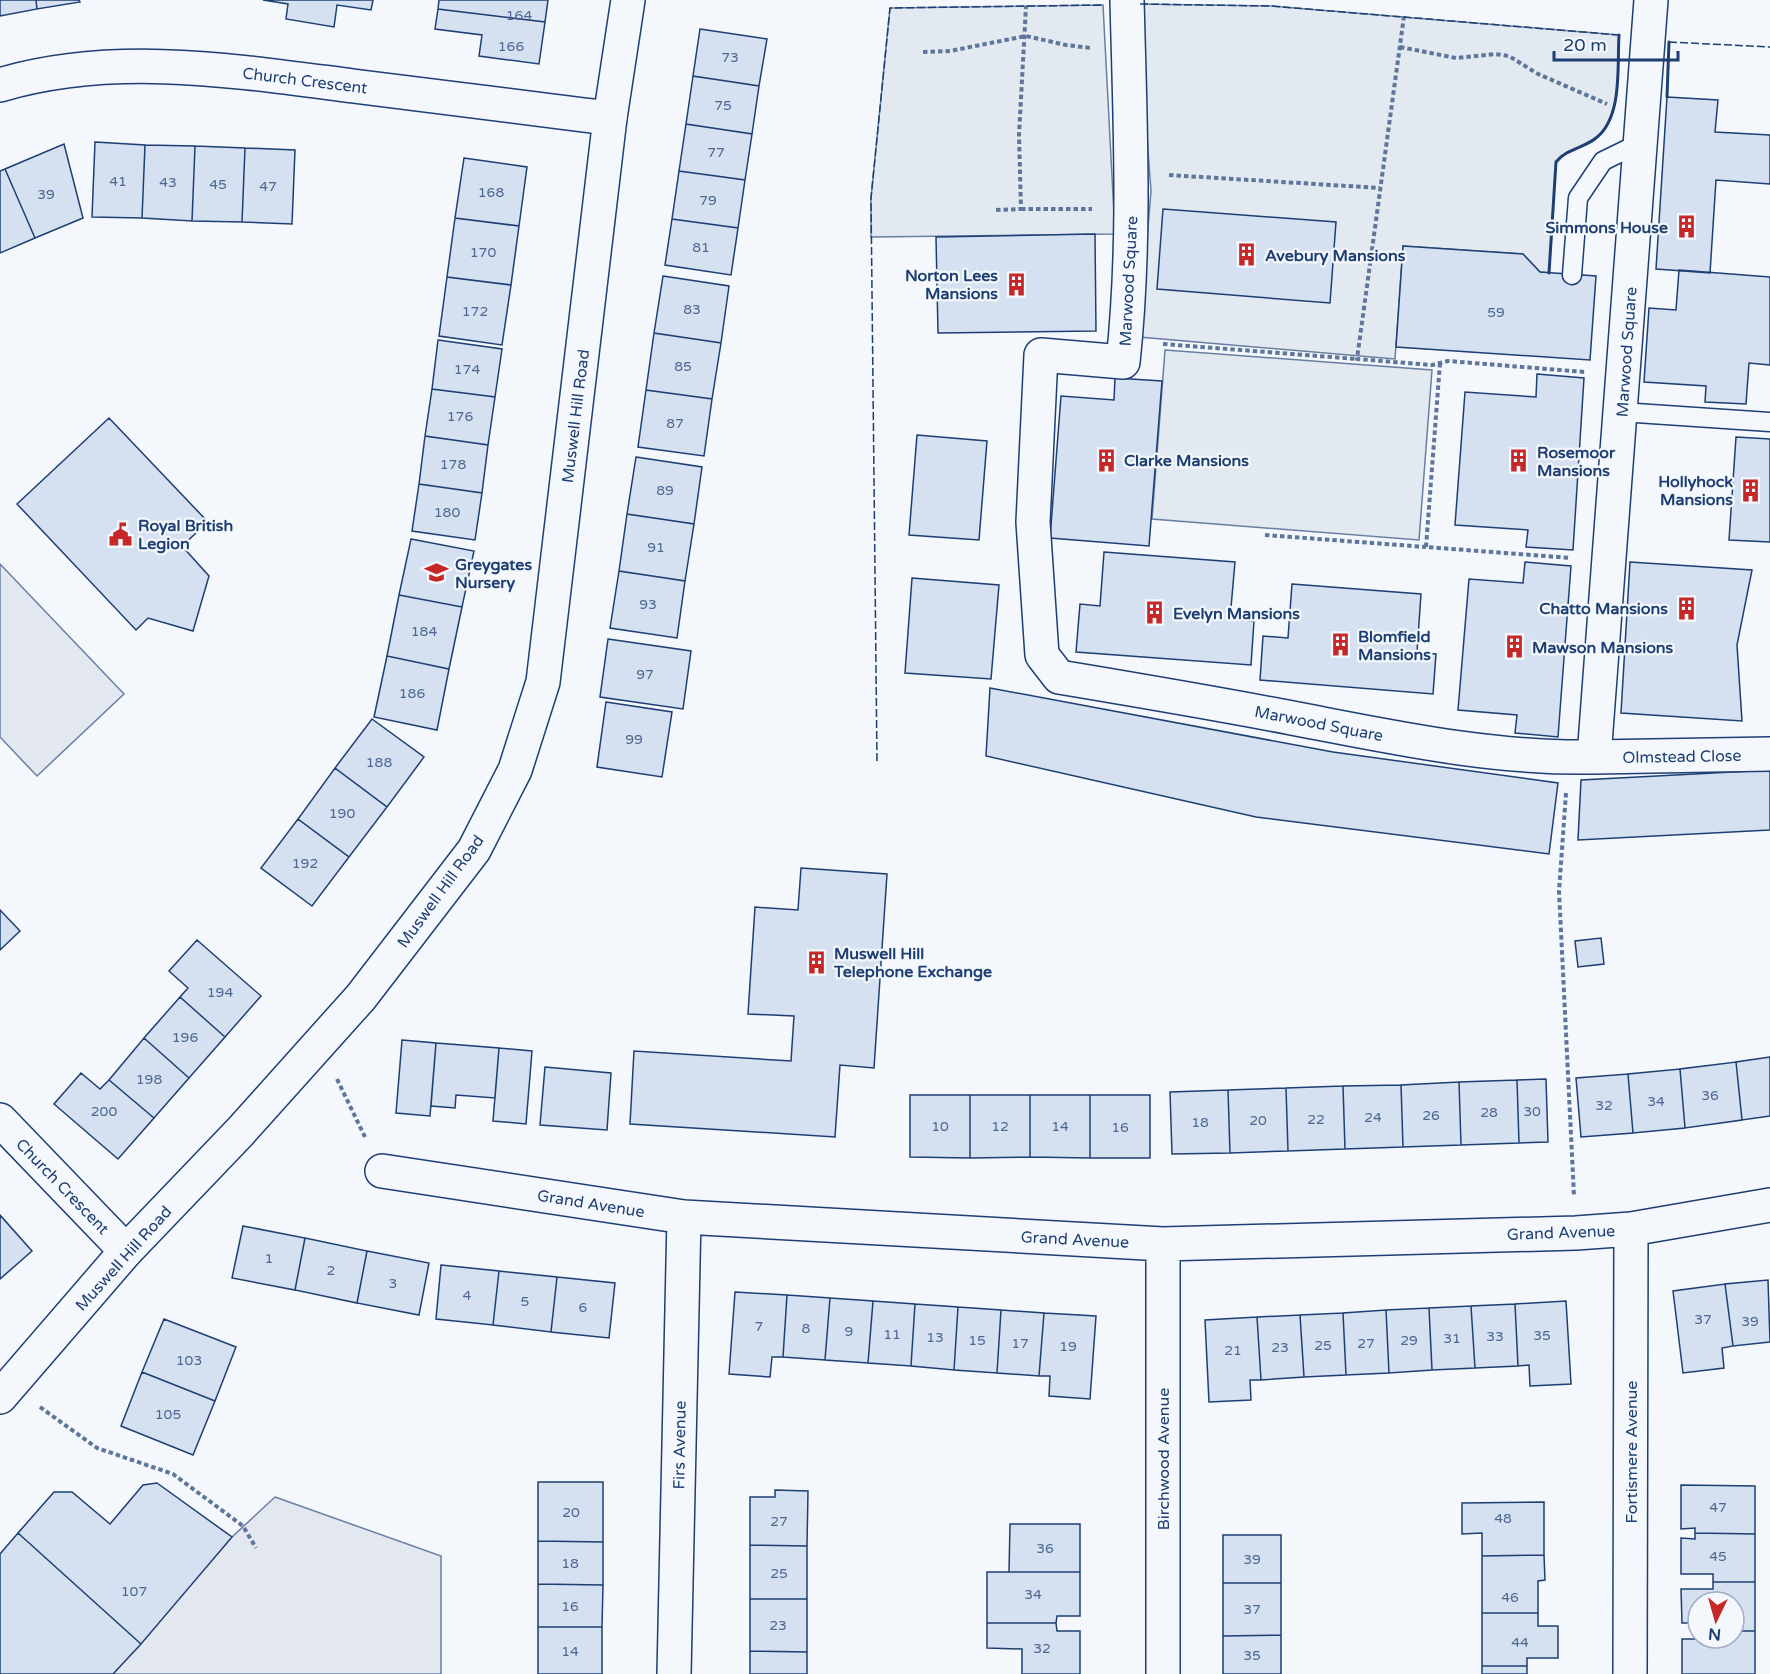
<svg xmlns="http://www.w3.org/2000/svg" width="1770" height="1674" font-family="'Varela Round',sans-serif">
<style>
.green{fill:#e3e9f0;stroke:#687fa3;stroke-width:1.5}
.parking{fill:#e3e8f0;stroke:#687fa3;stroke-width:1.5}
.building{fill:#d5e0f0;stroke:#1d3f73;stroke-width:1.5}
.lines{fill:none;stroke-linecap:round;stroke-linejoin:round}
.service-casing{stroke:#1d3f73;stroke-width:21}
.minor-casing{stroke:#1d3f73;stroke-width:36}
.secondary-casing{stroke:#1d3f73;stroke-width:36}
.path{stroke:#5e769c;stroke-width:4;stroke-dasharray:4.5 3;stroke-linecap:butt}
.service{stroke:#f4f7fb;stroke-width:18}
.minor{stroke:#f4f7fb;stroke-width:33}
.secondary{stroke:#f4f7fb;stroke-width:33}
.fence{stroke:#1d3f73;stroke-width:1.5;stroke-dasharray:8 3;stroke-linecap:butt}
.wall{stroke:#1d3f73;stroke-width:3}
.labels{text-anchor:middle;stroke-width:4.5;stroke-linejoin:round;paint-order:stroke}
.number-label{font-size:14px;fill:#4b6792}
.street-label{font-size:16px;fill:#1d3f73;stroke:#f4f7fb}
.poi-label{font-size:16px;font-weight:bold;fill:#1d3f73;stroke:#f4f7fb;text-anchor:start}
</style>
<rect width="100%" height="100%" fill="#f4f7fb"/>
<path class="green" d="M 1137,4 L 1271,6 L 1619,35 C 1617,66 1623,117 1596,138 C 1584,148 1566,149 1556,162 L 1549,273 L 1540,272 L 1523,254 L 1403,246 L 1395,359 L 1139,337 L 1151,191 Z
M 1103,5 L 1115,234 L 871,237 L 871,198 L 890,8 Z
M 1165,350 L 1432,370 L 1419,540 L 1152,519 Z"/>
<path class="parking" d="M 0,564 L 124,694 L 37,776 L 0,737 Z
M 275,1497 L 441,1556 L 441,1674 L 113,1674 L 232,1537 Z"/>
<path class="building" d="M 0,0 L 36,0 L 37,9 L 0,16 Z
M 36,0 L 79,0 L 80,2 L 37,9 Z
M 263,0 L 373,0 L 371,10 L 337,5 L 334,27 L 286,19 L 288,4 Z
M 439,0 L 548,0 L 545,22 L 438,9 Z
M 438,9 L 545,22 L 539,64 L 479,56 L 482,35 L 435,29 Z
M 700,29 L 767,39 L 759,86 L 693,76 Z
M 693,76 L 759,86 L 752,134 L 686,124 Z
M 1667,97 L 1718,100 L 1715,132 L 1770,135 L 1770,184 L 1716,180 L 1710,273 L 1656,269 Z
M 686,124 L 752,134 L 745,180 L 679,171 Z
M 95,142 L 145,145 L 142,218 L 92,217 Z
M 64,144 L 83,218 L 35,238 L 5,169 Z
M 145,145 L 195,146 L 192,221 L 142,218 Z
M 195,146 L 245,148 L 242,222 L 192,221 Z
M 245,148 L 295,150 L 292,224 L 242,222 Z
M 464,158 L 527,167 L 519,226 L 455,218 Z
M 5,169 L 35,238 L 0,253 L 0,171 Z
M 679,171 L 745,180 L 738,228 L 672,219 Z
M 1163,209 L 1336,222 L 1330,303 L 1157,289 Z
M 455,218 L 519,226 L 511,285 L 447,277 Z
M 672,219 L 738,228 L 731,275 L 665,265 Z
M 1095,234 L 1096,331 L 938,333 L 936,237 Z
M 1403,246 L 1523,254 L 1540,272 L 1596,276 L 1590,360 L 1396,347 Z
M 1679,270 L 1770,277 L 1770,365 L 1749,363 L 1746,404 L 1705,402 L 1706,386 L 1644,382 L 1649,308 L 1676,310 Z
M 663,276 L 729,286 L 721,343 L 654,333 Z
M 447,277 L 511,285 L 502,345 L 439,336 Z
M 654,333 L 721,343 L 712,399 L 646,390 Z
M 438,340 L 502,349 L 495,397 L 432,389 Z
M 1537,374 L 1584,378 L 1573,550 L 1526,547 L 1528,530 L 1455,525 L 1465,392 L 1536,397 Z
M 1115,378 L 1162,381 L 1149,546 L 1050,538 L 1061,396 L 1114,400 Z
M 432,389 L 495,397 L 488,445 L 425,436 Z
M 646,390 L 712,399 L 704,456 L 638,447 Z
M 109,418 L 208,522 L 182,546 L 209,576 L 193,631 L 148,618 L 136,630 L 17,504 Z
M 917,435 L 987,441 L 979,540 L 909,535 Z
M 425,436 L 488,445 L 482,493 L 419,484 Z
M 1736,437 L 1770,439 L 1770,542 L 1729,540 Z
M 636,457 L 702,467 L 694,524 L 627,514 Z
M 419,484 L 482,493 L 475,540 L 412,531 Z
M 627,514 L 694,524 L 685,581 L 619,571 Z
M 411,539 L 474,551 L 462,607 L 399,595 Z
M 1104,552 L 1235,562 L 1230,619 L 1254,621 L 1251,665 L 1076,652 L 1080,604 L 1100,606 Z
M 1525,562 L 1571,566 L 1558,737 L 1515,733 L 1517,715 L 1458,710 L 1469,579 L 1523,583 Z
M 1630,562 L 1752,570 L 1737,645 L 1742,721 L 1621,713 Z
M 619,571 L 685,581 L 677,638 L 610,628 Z
M 912,578 L 999,585 L 991,679 L 905,673 Z
M 1292,584 L 1421,594 L 1417,652 L 1436,654 L 1433,694 L 1260,680 L 1263,636 L 1288,638 Z
M 399,595 L 462,607 L 449,669 L 387,656 Z
M 608,639 L 691,651 L 683,709 L 600,697 Z
M 387,656 L 449,669 L 437,730 L 374,717 Z
M 990,688 L 1333,752 L 1558,783 L 1549,854 L 1256,817 L 986,756 Z
M 606,702 L 672,712 L 662,777 L 597,767 Z
M 372,719 L 424,757 L 387,807 L 335,768 Z
M 335,768 L 387,807 L 349,857 L 298,819 Z
M 1770,770 L 1770,830 L 1578,840 L 1581,780 Z
M 298,819 L 349,857 L 312,906 L 261,868 Z
M 801,868 L 887,874 L 874,1068 L 840,1065 L 835,1137 L 630,1124 L 634,1051 L 791,1061 L 794,1016 L 748,1014 L 755,907 L 798,910 Z
M 0,910 L 20,931 L 0,950 Z
M 1601,938 L 1604,964 L 1578,967 L 1575,941 Z
M 197,940 L 261,996 L 225,1037 L 180,997 L 188,988 L 169,971 Z
M 180,997 L 225,1037 L 189,1078 L 144,1038 Z
M 144,1038 L 189,1078 L 154,1118 L 109,1080 Z
M 402,1040 L 436,1043 L 430,1116 L 396,1113 Z
M 436,1043 L 499,1048 L 495,1098 L 456,1095 L 455,1108 L 431,1106 Z
M 499,1048 L 532,1051 L 526,1124 L 493,1121 Z
M 1770,1057 L 1770,1116 L 1742,1120 L 1736,1062 Z
M 1736,1062 L 1742,1120 L 1685,1128 L 1680,1069 Z
M 545,1067 L 611,1073 L 607,1130 L 540,1125 Z
M 1680,1069 L 1685,1128 L 1633,1133 L 1628,1074 Z
M 81,1073 L 100,1089 L 109,1080 L 154,1118 L 118,1159 L 54,1104 Z
M 1628,1074 L 1633,1133 L 1581,1137 L 1576,1078 Z
M 1546,1079 L 1548,1142 L 1519,1143 L 1517,1080 Z
M 1517,1080 L 1519,1143 L 1461,1145 L 1459,1082 Z
M 1459,1082 L 1461,1145 L 1403,1147 L 1401,1085 Z
M 1401,1085 L 1403,1147 L 1345,1149 L 1343,1086 Z
M 1343,1086 L 1345,1149 L 1288,1151 L 1286,1088 Z
M 1286,1088 L 1288,1151 L 1230,1153 L 1228,1090 Z
M 1228,1090 L 1230,1153 L 1172,1154 L 1170,1092 Z
M 910,1095 L 970,1095 L 970,1158 L 910,1157 Z
M 970,1095 L 1030,1095 L 1030,1157 L 970,1158 Z
M 1030,1095 L 1090,1095 L 1090,1158 L 1030,1157 Z
M 1090,1095 L 1150,1095 L 1150,1158 L 1090,1158 Z
M 0,1215 L 32,1251 L 0,1279 Z
M 243,1226 L 305,1238 L 295,1290 L 232,1278 Z
M 305,1238 L 367,1251 L 357,1303 L 295,1290 Z
M 367,1251 L 429,1263 L 419,1315 L 357,1303 Z
M 441,1265 L 499,1271 L 493,1325 L 436,1319 Z
M 499,1271 L 557,1277 L 551,1332 L 493,1325 Z
M 557,1277 L 615,1283 L 609,1338 L 551,1332 Z
M 1768,1280 L 1770,1342 L 1733,1346 L 1725,1284 Z
M 1725,1284 L 1733,1346 L 1722,1348 L 1724,1368 L 1683,1373 L 1673,1291 Z
M 735,1292 L 787,1295 L 783,1357 L 772,1357 L 770,1377 L 729,1374 Z
M 787,1295 L 830,1298 L 825,1360 L 783,1357 Z
M 830,1298 L 873,1301 L 868,1363 L 825,1360 Z
M 873,1301 L 915,1304 L 911,1366 L 868,1363 Z
M 1566,1301 L 1571,1384 L 1530,1386 L 1529,1365 L 1518,1366 L 1515,1304 Z
M 915,1304 L 958,1307 L 954,1370 L 911,1366 Z
M 1515,1304 L 1518,1366 L 1475,1368 L 1471,1306 Z
M 1471,1306 L 1475,1368 L 1432,1370 L 1429,1308 Z
M 958,1307 L 1001,1310 L 997,1373 L 954,1370 Z
M 1429,1308 L 1432,1370 L 1389,1373 L 1386,1310 Z
M 1001,1310 L 1044,1313 L 1039,1376 L 997,1373 Z
M 1386,1310 L 1389,1373 L 1346,1375 L 1343,1313 Z
M 1044,1313 L 1096,1316 L 1090,1399 L 1049,1396 L 1050,1376 L 1039,1376 Z
M 1343,1313 L 1346,1375 L 1304,1377 L 1300,1315 Z
M 1300,1315 L 1304,1377 L 1261,1380 L 1257,1317 Z
M 1257,1317 L 1261,1380 L 1250,1380 L 1251,1400 L 1209,1402 L 1205,1320 Z
M 164,1319 L 236,1347 L 215,1401 L 142,1372 Z
M 142,1372 L 215,1401 L 193,1455 L 121,1426 Z
M 538,1482 L 603,1482 L 603,1542 L 538,1541 Z
M 157,1483 L 232,1537 L 141,1644 L 18,1533 L 54,1492 L 72,1492 L 110,1524 L 143,1485 Z
M 1681,1485 L 1755,1486 L 1755,1534 L 1695,1533 L 1695,1528 L 1681,1529 Z
M 775,1490 L 808,1491 L 807,1546 L 750,1545 L 750,1497 L 775,1497 Z
M 1544,1502 L 1544,1555 L 1482,1556 L 1482,1533 L 1462,1534 L 1462,1503 Z
M 1010,1524 L 1080,1524 L 1080,1572 L 1009,1572 Z
M 18,1533 L 141,1644 L 113,1674 L 0,1674 L 0,1554 Z
M 1695,1533 L 1755,1534 L 1755,1582 L 1713,1582 L 1713,1574 L 1681,1574 L 1681,1538 L 1695,1539 Z
M 1223,1535 L 1281,1535 L 1281,1583 L 1223,1583 Z
M 538,1541 L 603,1542 L 603,1585 L 538,1584 Z
M 750,1545 L 807,1546 L 807,1599 L 750,1599 Z
M 1544,1555 L 1545,1580 L 1538,1581 L 1538,1613 L 1482,1613 L 1482,1556 Z
M 987,1572 L 1080,1572 L 1080,1616 L 1057,1616 L 1056,1623 L 987,1623 Z
M 1713,1582 L 1755,1582 L 1755,1631 L 1734,1631 L 1734,1602 L 1698,1602 L 1698,1631 L 1695,1631 L 1695,1623 L 1682,1623 L 1681,1589 L 1713,1589 Z
M 1223,1583 L 1281,1583 L 1281,1635 L 1223,1636 Z
M 538,1584 L 603,1585 L 602,1627 L 538,1627 Z
M 750,1599 L 807,1599 L 807,1652 L 750,1651 Z
M 1482,1613 L 1538,1613 L 1538,1626 L 1558,1626 L 1558,1658 L 1527,1658 L 1527,1666 L 1482,1666 Z
M 987,1623 L 1056,1623 L 1057,1631 L 1080,1631 L 1080,1674 L 1022,1674 L 1022,1649 L 987,1648 Z
M 538,1627 L 602,1627 L 602,1674 L 538,1674 Z
M 1695,1631 L 1698,1631 L 1698,1638 L 1734,1638 L 1734,1631 L 1755,1631 L 1755,1674 L 1682,1674 L 1682,1639 L 1695,1639 Z
M 1281,1635 L 1281,1674 L 1223,1674 L 1223,1636 Z
M 750,1651 L 807,1652 L 807,1674 L 750,1674 Z
M 1482,1666 L 1527,1666 L 1527,1674 L 1482,1674 Z"/>
<g class="lines">
<defs>
<path id="service" d="M 1572,275 L 1578,198 L 1603,161 L 1640,143
M 1621,412 L 1770,422"/>
<path id="minor" d="M 1127,0 C 1130,121 1136,241 1123,362 L 1041,355 L 1033,522 L 1042,655 L 1059,677 C 1137,690 1214,703 1292,718 C 1392,737 1491,759 1594,757 L 1651,0
M 0,85 C 114,51 237,71 353,86 C 438,97 524,108 610,118
M 1594,757 L 1770,754
M 0,1120 L 126,1251
M 382,1171 L 684,1217 L 1163,1244 L 1576,1233 L 1631,1229 L 1770,1205
M 1163,1244 L 1163,1674
M 674,1674 L 684,1217
M 1630,1674 L 1631,1229"/>
<path id="secondary" d="M 0,1397 L 126,1251 L 240,1132 L 361,997 L 474,850 L 515,770 L 543,682 L 610,118 L 628,0"/>
</defs>
<use href="#service" class="service-casing"/>
<use href="#minor" class="minor-casing"/>
<use href="#secondary" class="secondary-casing"/>
<path class="path" d="M 1404,16 L 1357,359 L 1432,365 L 1448,361 L 1585,372
M 1400,47 L 1456,58 L 1495,54 L 1509,56 L 1538,74 L 1607,104
M 923,52 L 950,51 L 1026,36 L 1066,45 L 1091,48
M 1169,175 L 1380,188
M 1021,209 L 1092,209
M 996,210 L 1021,209 L 1019,135 L 1026,6
M 1163,344 L 1357,359
M 1440,363 L 1426,547 L 1571,558
M 1265,535 L 1426,547
M 1566,793 L 1559,891 L 1574,1196
M 337,1079 L 365,1137
M 40,1407 L 97,1448 L 173,1474 L 243,1526 L 256,1548"/>
<use href="#service" class="service"/>
<use href="#minor" class="minor"/>
<use href="#secondary" class="secondary"/>
<path class="fence" d="M 1140,4 L 1271,6 L 1619,35
M 1669,42 L 1770,47
M 877,761 L 871,198 L 890,8 L 1103,5"/>
<path class="wall" d="M 1667,97 L 1669,42
M 1549,273 L 1556,162 C 1566,149 1584,148 1596,138 C 1623,117 1617,66 1619,35"/>
</g>
<defs>
<symbol id="building-bare" viewBox="-9 -9 18 18"><path d="M-4-6H4V6H1V3H-1V6H-4ZM-2.5-4.3h1.7v1.8h-1.7ZM.8-4.3h1.7v1.8H.8ZM-2.5-1h1.7V.8h-1.7ZM.8-1h1.7V.8H.8Z" fill="#c62828" stroke="#f4f7fb" stroke-width="2.5" paint-order="stroke"/></symbol>
<symbol id="civic-bare" viewBox="-9 -9 18 18"><path d="M-.6-6.5H3V-4.5H.6V-3L4-1V1h2V6H-6V1h2V-1L-.6-3ZM-1.2 2.5V6h2.4V2.5Z" fill="#c62828" stroke="#f4f7fb" stroke-width="2.5" paint-order="stroke"/></symbol>
<symbol id="school-bare" viewBox="-9 -9 18 18"><path d="M0-5L7-2L0 1L-7-2ZM-4 1L0 2.5L4 1V4Q0 6-4 4Z" fill="#c62828" stroke="#f4f7fb" stroke-width="2.5" paint-order="stroke"/></symbol>
</defs>
<g fill-rule="evenodd">
<use href="#building-bare" x="1670" y="210" width="33" height="33"/>
<use href="#building-bare" x="1230" y="238" width="33" height="33"/>
<use href="#building-bare" x="1000" y="268" width="33" height="33"/>
<use href="#building-bare" x="1090" y="444" width="33" height="33"/>
<use href="#building-bare" x="1502" y="444" width="33" height="33"/>
<use href="#building-bare" x="1734" y="474" width="33" height="33"/>
<use href="#civic-bare" x="104" y="518" width="33" height="33"/>
<use href="#school-bare" x="420" y="556" width="33" height="33"/>
<use href="#building-bare" x="1670" y="592" width="33" height="33"/>
<use href="#building-bare" x="1138" y="596" width="33" height="33"/>
<use href="#building-bare" x="1324" y="628" width="33" height="33"/>
<use href="#building-bare" x="1498" y="630" width="33" height="33"/>
<use href="#building-bare" x="800" y="946" width="33" height="33"/>
</g>
<g class="labels">
<g class="number-label">
<text x="519" y="20">164</text>
<text x="511" y="51">166</text>
<text x="730" y="62">73</text>
<text x="723" y="110">75</text>
<text x="716" y="157">77</text>
<text x="118" y="186">41</text>
<text x="168" y="187">43</text>
<text x="218" y="189">45</text>
<text x="268" y="191">47</text>
<text x="491" y="197">168</text>
<text x="46" y="199">39</text>
<text x="708" y="205">79</text>
<text x="701" y="252">81</text>
<text x="483" y="257">170</text>
<text x="692" y="314">83</text>
<text x="475" y="316">172</text>
<text x="1496" y="317">59</text>
<text x="683" y="371">85</text>
<text x="467" y="374">174</text>
<text x="460" y="421">176</text>
<text x="675" y="428">87</text>
<text x="453" y="469">178</text>
<text x="665" y="495">89</text>
<text x="447" y="517">180</text>
<text x="656" y="552">91</text>
<text x="648" y="609">93</text>
<text x="424" y="636">184</text>
<text x="645" y="679">97</text>
<text x="412" y="698">186</text>
<text x="634" y="744">99</text>
<text x="379" y="767">188</text>
<text x="342" y="818">190</text>
<text x="305" y="868">192</text>
<text x="220" y="997">194</text>
<text x="185" y="1042">196</text>
<text x="149" y="1084">198</text>
<text x="1710" y="1100">36</text>
<text x="1656" y="1106">34</text>
<text x="1604" y="1110">32</text>
<text x="104" y="1116">200</text>
<text x="1532" y="1116">30</text>
<text x="1489" y="1117">28</text>
<text x="1431" y="1120">26</text>
<text x="1373" y="1122">24</text>
<text x="1316" y="1124">22</text>
<text x="1258" y="1125">20</text>
<text x="1200" y="1127">18</text>
<text x="940" y="1131">10</text>
<text x="1000" y="1131">12</text>
<text x="1060" y="1131">14</text>
<text x="1120" y="1132">16</text>
<text x="269" y="1263">1</text>
<text x="331" y="1275">2</text>
<text x="393" y="1288">3</text>
<text x="467" y="1300">4</text>
<text x="525" y="1306">5</text>
<text x="583" y="1312">6</text>
<text x="1703" y="1324">37</text>
<text x="1750" y="1326">39</text>
<text x="759" y="1331">7</text>
<text x="806" y="1333">8</text>
<text x="849" y="1336">9</text>
<text x="892" y="1339">11</text>
<text x="1542" y="1340">35</text>
<text x="1495" y="1341">33</text>
<text x="935" y="1342">13</text>
<text x="1452" y="1343">31</text>
<text x="977" y="1345">15</text>
<text x="1409" y="1345">29</text>
<text x="1020" y="1348">17</text>
<text x="1366" y="1348">27</text>
<text x="1323" y="1350">25</text>
<text x="1068" y="1351">19</text>
<text x="1280" y="1352">23</text>
<text x="1233" y="1355">21</text>
<text x="189" y="1365">103</text>
<text x="168" y="1419">105</text>
<text x="1718" y="1512">47</text>
<text x="571" y="1517">20</text>
<text x="1503" y="1523">48</text>
<text x="779" y="1526">27</text>
<text x="1045" y="1553">36</text>
<text x="1718" y="1561">45</text>
<text x="1252" y="1564">39</text>
<text x="570" y="1568">18</text>
<text x="779" y="1578">25</text>
<text x="134" y="1596">107</text>
<text x="1033" y="1599">34</text>
<text x="1510" y="1602">46</text>
<text x="570" y="1611">16</text>
<text x="1252" y="1614">37</text>
<text x="778" y="1630">23</text>
<text x="1520" y="1647">44</text>
<text x="1042" y="1653">32</text>
<text x="570" y="1656">14</text>
<text x="1252" y="1660">35</text>
</g>
<g class="street-label">
<text transform="translate(305 80) rotate(7)" y="6">Church Crescent</text>
<text transform="translate(1128 281) rotate(-87)" y="6">Marwood Square</text>
<text transform="translate(1626 352) rotate(-86)" y="6">Marwood Square</text>
<text transform="translate(575 416) rotate(-83)" y="6">Muswell Hill Road</text>
<text transform="translate(1319 723) rotate(11)" y="6">Marwood Square</text>
<text transform="translate(1682 756) rotate(-1)" y="6">Olmstead Close</text>
<text transform="translate(440 891) rotate(-54)" y="6">Muswell Hill Road</text>
<text transform="translate(63 1186) rotate(46)" y="6">Church Crescent</text>
<text transform="translate(591 1203) rotate(9)" y="6">Grand Avenue</text>
<text transform="translate(1561 1232) rotate(-2)" y="6">Grand Avenue</text>
<text transform="translate(1075 1239) rotate(3)" y="6">Grand Avenue</text>
<text transform="translate(123 1258) rotate(-48)" y="6">Muswell Hill Road</text>
<text transform="translate(679 1445) rotate(-89)" y="6">Firs Avenue</text>
<text transform="translate(1631 1452) rotate(-90)" y="6">Fortismere Avenue</text>
<text transform="translate(1163 1459) rotate(-90)" y="6">Birchwood Avenue</text>
</g>
<g class="poi-label">
<text x="1668" y="233" text-anchor="end">Simmons House</text>
<text x="1265" y="261">Avebury Mansions</text>
<text x="998" y="281" text-anchor="end">Norton Lees<tspan x="998" dy="18">Mansions</tspan></text>
<text x="1537" y="458">Rosemoor<tspan x="1537" dy="18">Mansions</tspan></text>
<text x="1124" y="466">Clarke Mansions</text>
<text x="1733" y="487" text-anchor="end">Hollyhock<tspan x="1733" dy="18">Mansions</tspan></text>
<text x="138" y="531">Royal British<tspan x="138" dy="18">Legion</tspan></text>
<text x="455" y="570">Greygates<tspan x="455" dy="18">Nursery</tspan></text>
<text x="1668" y="614" text-anchor="end">Chatto Mansions</text>
<text x="1173" y="619">Evelyn Mansions</text>
<text x="1358" y="642">Blomfield<tspan x="1358" dy="18">Mansions</tspan></text>
<text x="1532" y="653">Mawson Mansions</text>
<text x="834" y="959">Muswell Hill<tspan x="834" dy="18">Telephone Exchange</tspan></text>
</g>
</g>
<g transform="translate(1716 1620) rotate(185)"><circle r="28" fill="#f4f7fb" stroke="#9eadc5" stroke-width="1.5"/>
<path d="M0-4.5L10 22L0 15L-10 22Z" fill="#c62828"/>
<text y="-9" font-size="16" font-weight="bold" text-anchor="middle" fill="#1d3f73">N</text>
</g>
<path d="M1554 51v9h124v-9" fill="none" stroke="#1d3f73" stroke-width="3"/>
<text x="1563" y="51" font-size="18" fill="#1d3f73" stroke="#f4f7fb" stroke-width="4.5" paint-order="stroke">20 m</text>
</svg>
